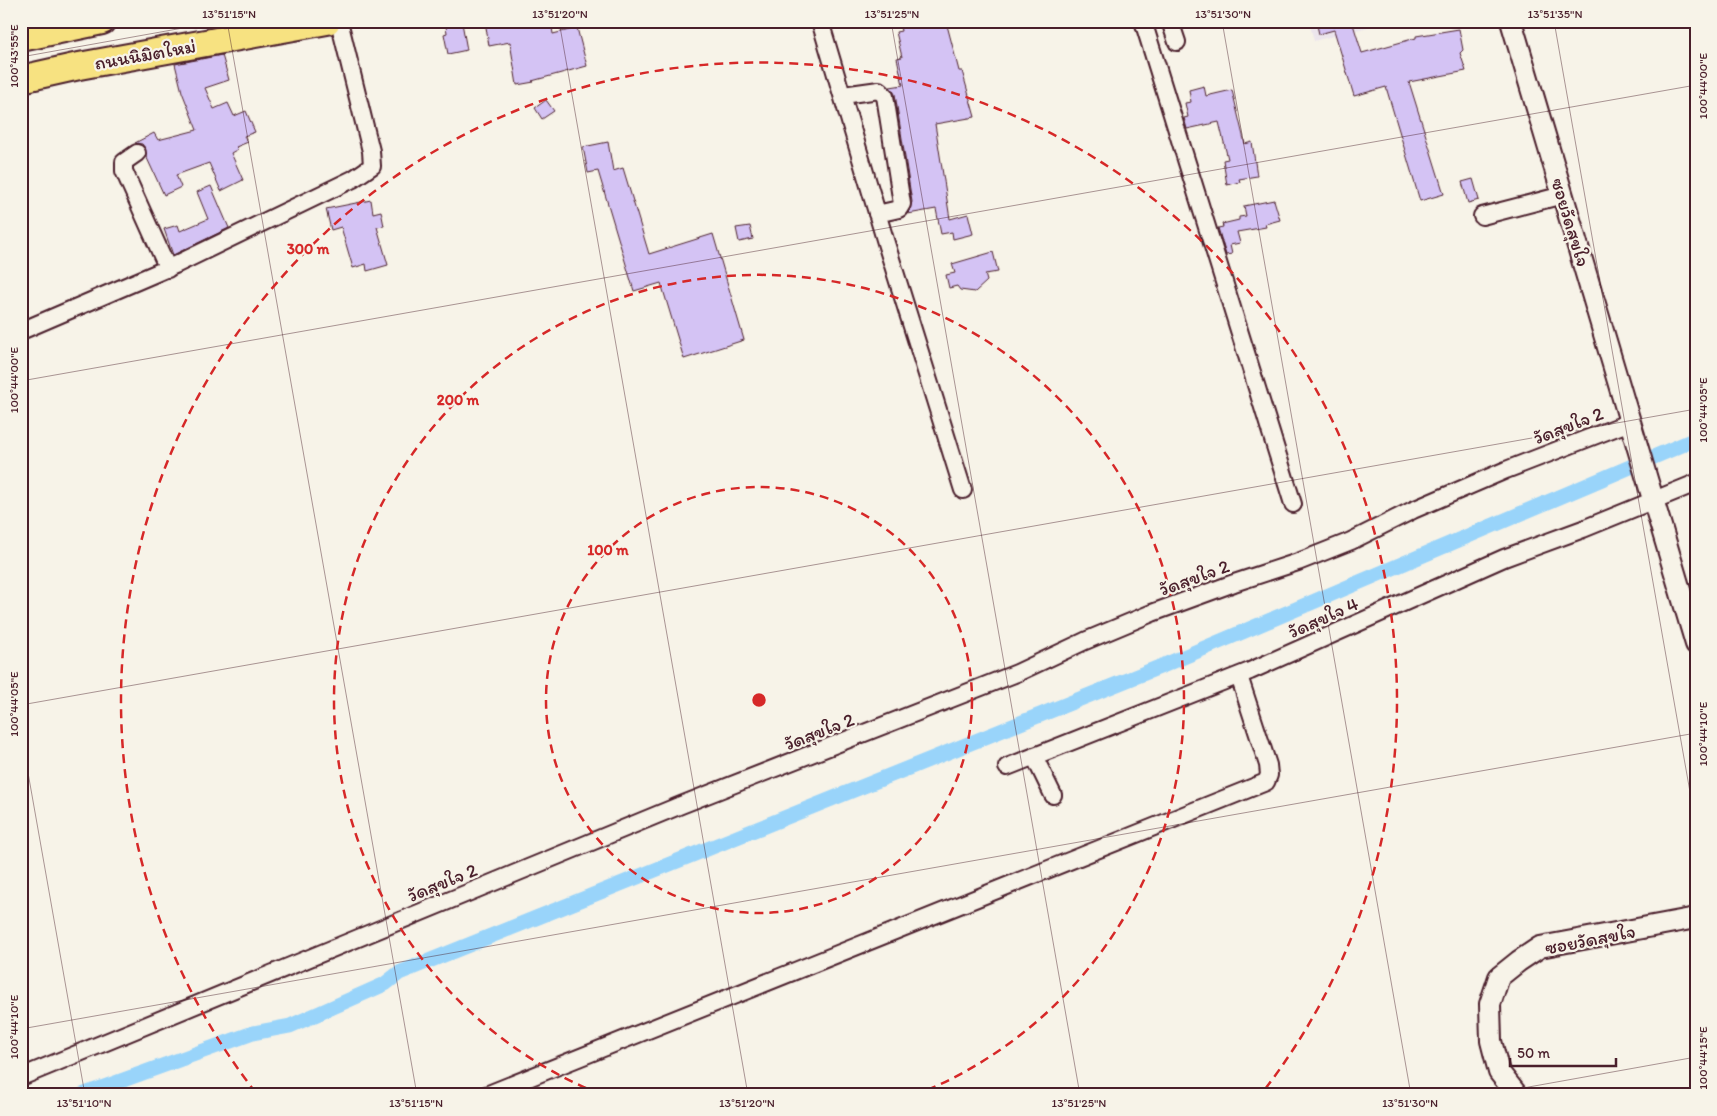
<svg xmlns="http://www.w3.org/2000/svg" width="1717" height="1116" font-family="Itim,'Playpen Sans Thai',sans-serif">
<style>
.built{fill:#ece5ec}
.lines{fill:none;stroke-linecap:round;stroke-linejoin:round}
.canal{stroke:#99d4fa;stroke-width:15}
.building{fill:#d4c3f4;stroke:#4a1f2b}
.minor-casing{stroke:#4a1f2b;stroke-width:20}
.tertiary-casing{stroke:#4a1f2b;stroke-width:24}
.primary-casing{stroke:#4a1f2b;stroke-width:30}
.minor{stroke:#f7f3e8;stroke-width:16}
.tertiary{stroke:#f7f3e8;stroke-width:20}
.primary{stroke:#f7e281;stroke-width:26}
.ticks{fill:none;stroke:#4a1f2b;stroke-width:1;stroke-opacity:0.45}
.ring{fill:none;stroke:#d62828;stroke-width:2.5;stroke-dasharray:9 6}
.labels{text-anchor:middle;stroke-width:4.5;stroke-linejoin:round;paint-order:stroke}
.street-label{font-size:19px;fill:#4a1f2b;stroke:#f7f3e8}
.centre{fill:#d62828;stroke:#f7f3e8;stroke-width:2.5}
.ring-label{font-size:15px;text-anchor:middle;font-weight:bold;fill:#d62828;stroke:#f7f3e8;stroke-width:4.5;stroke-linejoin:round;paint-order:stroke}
.neatline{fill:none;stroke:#4a1f2b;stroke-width:2}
.ticks-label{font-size:12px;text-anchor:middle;fill:#4a1f2b}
</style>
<rect width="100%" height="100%" fill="#f7f3e8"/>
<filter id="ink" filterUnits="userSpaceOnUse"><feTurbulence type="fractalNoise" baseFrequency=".02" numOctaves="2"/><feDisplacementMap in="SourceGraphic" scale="10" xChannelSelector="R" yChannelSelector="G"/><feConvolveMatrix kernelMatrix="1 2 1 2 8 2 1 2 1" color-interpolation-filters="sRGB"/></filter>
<g filter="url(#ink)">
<path class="built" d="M 1309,21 L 1391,21 L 1314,41 Z"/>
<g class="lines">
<path class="canal" d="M 82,1095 L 253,1033 L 290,1026 L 385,984 L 399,973 L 1167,664 L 1696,439"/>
</g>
<path class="building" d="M 485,21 L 551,21 L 553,34 L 577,28 L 587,66 L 532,81 L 534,82 L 517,85 L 510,42 L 489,46 Z
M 899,21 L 945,21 L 948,29 L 959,71 L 962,71 L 975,117 L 935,124 L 950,219 L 968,214 L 973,234 L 953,239 L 952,232 L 941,234 L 936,209 L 908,214 L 912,202 L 895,94 L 890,87 L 903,85 L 897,58 L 902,57 L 896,32 L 901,31 Z
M 1316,21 L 1352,21 L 1362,53 L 1416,38 L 1416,36 L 1459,29 L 1463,50 L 1460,53 L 1466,71 L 1409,82 L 1444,194 L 1420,201 L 1386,87 L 1354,96 L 1334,30 L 1319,34 Z
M 462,23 L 467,50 L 448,54 L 444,34 L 447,33 L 446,26 Z
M 222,55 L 229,80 L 205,88 L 214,109 L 228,103 L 234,116 L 246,111 L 255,132 L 244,136 L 248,142 L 236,147 L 238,149 L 231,153 L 243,180 L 221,191 L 209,163 L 176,175 L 181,187 L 164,195 L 146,156 L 145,148 L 142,144 L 135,143 L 154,133 L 158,140 L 197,130 L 182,92 L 175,64 Z
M 1204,86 L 1206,96 L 1232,90 L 1245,144 L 1252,142 L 1257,176 L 1239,179 L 1240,182 L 1227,185 L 1223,160 L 1228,159 L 1219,122 L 1187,129 L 1184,118 L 1188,117 L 1185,103 L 1191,102 L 1189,90 Z
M 546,100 L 554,111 L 542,119 L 535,108 Z
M 608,142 L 613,171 L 623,168 L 649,254 L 713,234 L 744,340 L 684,359 L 661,283 L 634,291 L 598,171 L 588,173 L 583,147 Z
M 1473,179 L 1479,200 L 1468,203 L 1462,182 Z
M 211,186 L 229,228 L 173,255 L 164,229 L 178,225 L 180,231 L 208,219 L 197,192 Z
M 371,200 L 373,213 L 381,211 L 384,226 L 377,227 L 388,265 L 367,271 L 366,264 L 353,268 L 341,227 L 331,230 L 326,209 Z
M 1274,200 L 1280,220 L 1265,224 L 1266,227 L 1237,232 L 1240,243 L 1230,245 L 1232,254 L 1226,255 L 1218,228 L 1223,227 L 1222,224 L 1239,220 L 1239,217 L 1246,216 L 1244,206 Z
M 750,226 L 753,239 L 739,242 L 736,228 Z
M 993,252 L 998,272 L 985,274 L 987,281 L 975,292 L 960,290 L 957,286 L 949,288 L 946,275 L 955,273 L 952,264 Z"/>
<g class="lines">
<defs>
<path id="minor" d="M 820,21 L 886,243 L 963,490
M 1143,21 L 1293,504
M 1170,21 L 1177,42
M 843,95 L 879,90 L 885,96 L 902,204 L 899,209 L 877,214
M 137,153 L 124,162 L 124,171 L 168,269
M 1482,216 L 1563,195
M 21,331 L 175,265 L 353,179 L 372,166 L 371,151 L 339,21
M 1034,756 L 1053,795
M 1007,767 L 1250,671 L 1504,558 L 1583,529 L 1696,483
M 21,1077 L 681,805 L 1017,673 L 1085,641 L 1152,613 L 1234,583 L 1298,562 L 1351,541 L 1413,510 L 1506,470 L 1630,422
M 486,1095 L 1266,782 L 1269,775 L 1268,765 L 1239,676"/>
<path id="tertiary" d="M 1511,21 L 1696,644
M 1517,1095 L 1499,1072 L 1491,1041 L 1490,1004 L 1499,977 L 1519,961 L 1540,947 L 1696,918"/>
<path id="primary" d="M 21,38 L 102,21
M 21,79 L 79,66 L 327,21"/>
</defs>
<use href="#minor" class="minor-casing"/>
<use href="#tertiary" class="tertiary-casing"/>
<use href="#primary" class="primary-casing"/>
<use href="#minor" class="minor"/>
<use href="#tertiary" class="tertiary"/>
<use href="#primary" class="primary"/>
</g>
</g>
<path class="ticks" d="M 227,21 L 417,1095M 559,21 L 748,1095M 891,21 L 1080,1095M 1222,21 L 1411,1095M 1554,21 L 1696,826M 21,57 L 222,21M 21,381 L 1696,85M 21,705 L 1696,409M 21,733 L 85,1095M 21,1029 L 1696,733M 1484,1095 L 1696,1057"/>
<g class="ring">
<circle cx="759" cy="700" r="213"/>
<path d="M600 1094A425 425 0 1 1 918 1094"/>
<path d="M256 1093A638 638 0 1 1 1262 1093"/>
</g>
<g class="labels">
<g class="street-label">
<text transform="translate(145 54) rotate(-10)" y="7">ถนนนิมิตใหม่</text>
<text transform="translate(1571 222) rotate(73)" y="7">ซอยวัดสุขใจ</text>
<text transform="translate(1568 425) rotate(-21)" y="7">วัดสุขใจ 2</text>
<text transform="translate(1194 577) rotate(-20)" y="7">วัดสุขใจ 2</text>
<text transform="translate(1323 617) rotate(-24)" y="7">วัดสุขใจ 4</text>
<text transform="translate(819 731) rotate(-21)" y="7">วัดสุขใจ 2</text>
<text transform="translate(442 882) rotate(-22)" y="7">วัดสุขใจ 2</text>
<text transform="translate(1590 939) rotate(-11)" y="7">ซอยวัดสุขใจ</text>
</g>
</g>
<circle cx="759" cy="700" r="8" class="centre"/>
<g class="ring-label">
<text x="308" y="254">300 m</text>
<text x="458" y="405">200 m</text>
<text x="608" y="555">100 m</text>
</g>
<rect width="1717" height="1116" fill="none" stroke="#f7f3e8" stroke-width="55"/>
<path d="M1510 1058v8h106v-8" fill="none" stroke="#4a1f2b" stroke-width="2.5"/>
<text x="1517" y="1058" font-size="15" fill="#4a1f2b" stroke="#f7f3e8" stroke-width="4" paint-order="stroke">50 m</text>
<rect x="28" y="28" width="1662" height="1060" class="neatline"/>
<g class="ticks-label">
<text x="229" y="18">13°51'15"N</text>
<text x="560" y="18">13°51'20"N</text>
<text x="892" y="18">13°51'25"N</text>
<text x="1223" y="18">13°51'30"N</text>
<text x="1555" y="18">13°51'35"N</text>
<text transform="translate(14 56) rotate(-90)" y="4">100°43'55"E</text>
<text transform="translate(1703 86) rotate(-90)" y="4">100°44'00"E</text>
<text transform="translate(14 380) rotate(-90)" y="4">100°44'00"E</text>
<text transform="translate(1703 410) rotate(-90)" y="4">100°44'05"E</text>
<text transform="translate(14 704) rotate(-90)" y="4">100°44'05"E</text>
<text transform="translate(1703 734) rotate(-90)" y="4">100°44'10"E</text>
<text transform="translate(14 1027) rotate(-90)" y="4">100°44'10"E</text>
<text transform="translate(1703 1058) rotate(-90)" y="4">100°44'15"E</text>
<text x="84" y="1107">13°51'10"N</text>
<text x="416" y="1107">13°51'15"N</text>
<text x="747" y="1107">13°51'20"N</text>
<text x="1079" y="1107">13°51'25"N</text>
<text x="1410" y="1107">13°51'30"N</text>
</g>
</svg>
